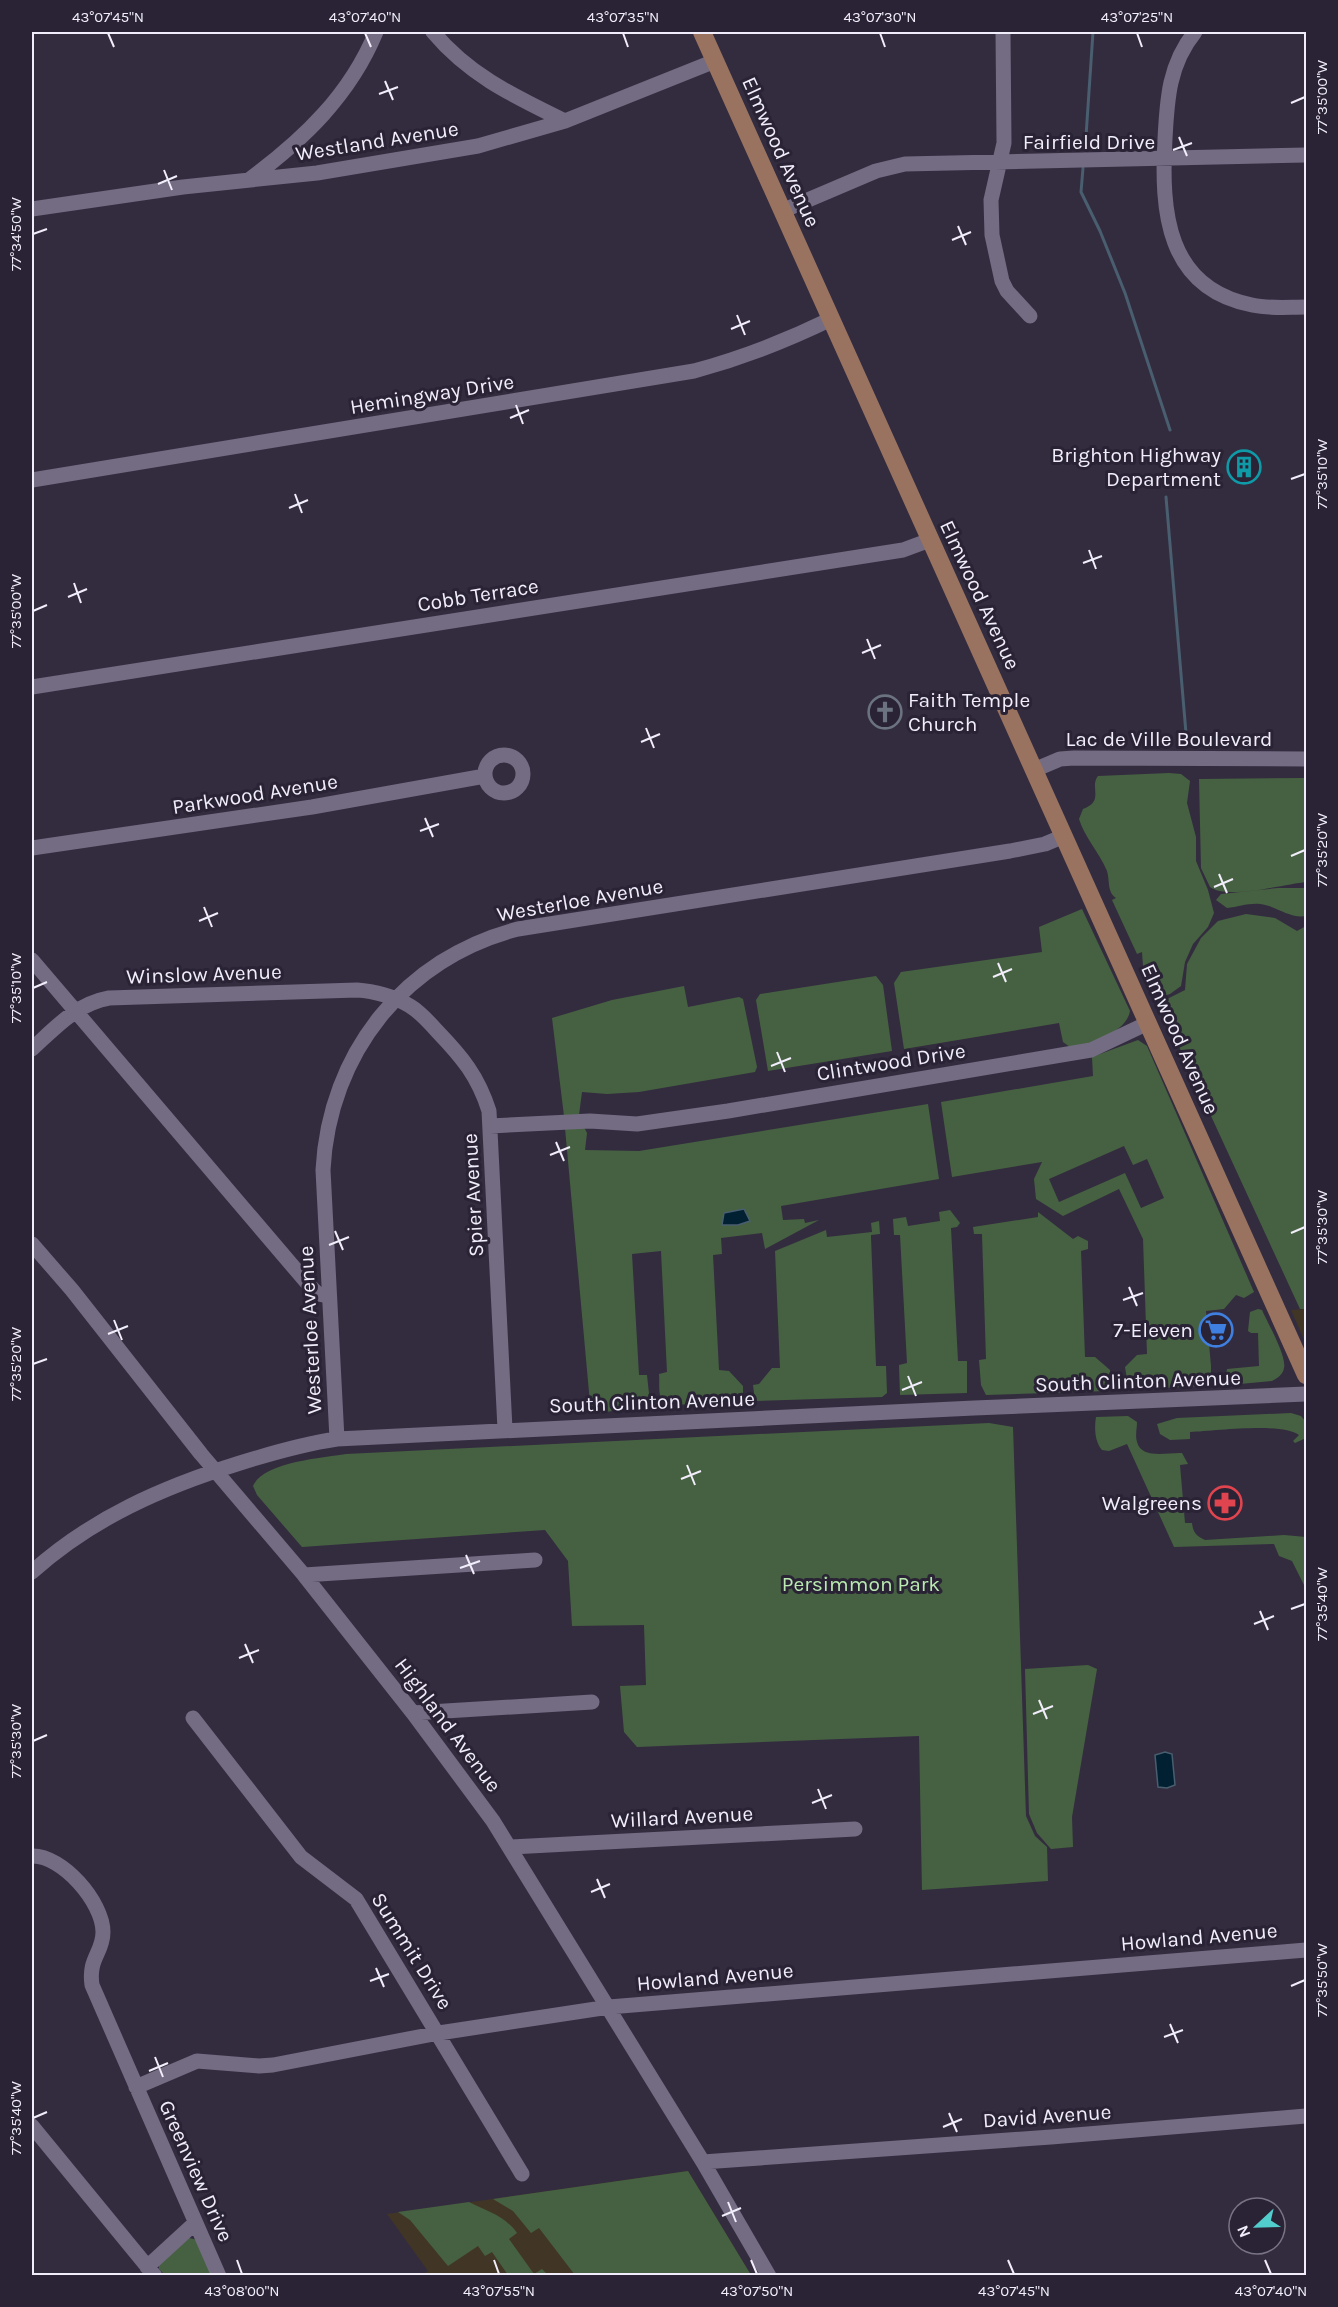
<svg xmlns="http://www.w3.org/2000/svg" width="1338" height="2307" font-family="Karla,sans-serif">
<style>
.commercial{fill:#413626}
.green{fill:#466141;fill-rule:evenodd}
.water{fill:#012133;stroke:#495e6f;stroke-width:1.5}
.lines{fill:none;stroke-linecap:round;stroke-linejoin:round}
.stream{stroke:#495e6f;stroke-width:3}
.minor{stroke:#736c82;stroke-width:15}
.major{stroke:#9a7360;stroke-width:18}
.ticks{fill:none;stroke:#f1edfa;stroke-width:2}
.labels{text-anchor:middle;stroke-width:6;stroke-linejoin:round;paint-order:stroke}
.street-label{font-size:21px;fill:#f1edfa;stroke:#292335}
.poi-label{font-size:21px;fill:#f1edfa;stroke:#292335;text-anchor:end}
.park-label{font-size:21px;fill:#baeab0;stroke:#292335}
.neatline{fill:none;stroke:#f1edfa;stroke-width:2}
.ticks-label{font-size:15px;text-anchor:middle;fill:#f1edfa}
</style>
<rect width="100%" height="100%" fill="#332c3f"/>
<path class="commercial" d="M 1306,1309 L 1306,1344 L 1291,1310 Z
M 688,2171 L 751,2275 L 422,2275 L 428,2271 L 387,2214 Z"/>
<path class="green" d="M 1169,773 L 1181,774 L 1190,781 L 1187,803 L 1196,837 L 1196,861 L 1208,890 L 1214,913 L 1208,927 L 1193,944 L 1185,962 L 1181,986 L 1170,994 L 1159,997 L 1143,966 L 1142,952 L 1137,954 L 1112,900 L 1116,898 C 1107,892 1110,881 1107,871 C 1099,852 1085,838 1079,819 L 1083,809 C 1105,801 1089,787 1098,776 Z
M 1306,778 L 1306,882 C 1285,884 1227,900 1210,887 L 1201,868 L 1199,779 Z
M 1278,888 L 1306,888 L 1306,916 C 1290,919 1277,906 1260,904 C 1248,903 1238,907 1227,908 L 1216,900 L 1221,894 Z
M 1082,909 L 1130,1011 C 1126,1033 1093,1041 1074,1050 L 1063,1042 L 1059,1023 L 904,1049 L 894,983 L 901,972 L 1042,952 L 1039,927 Z
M 1246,914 L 1275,918 L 1297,931 L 1306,926 L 1306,1309 L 1300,1309 L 1159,1003 L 1185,990 L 1187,964 L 1201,938 L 1218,921 Z
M 876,976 L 883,985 L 892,1051 L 768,1071 L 756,1000 L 760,994 Z
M 684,986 L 688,1007 L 739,997 L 743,999 L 757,1067 L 755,1072 L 639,1092 L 607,1094 L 582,1092 L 579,1115 L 564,1116 L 552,1018 L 612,1000 Z
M 1138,1040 L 1147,1046 L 1254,1292 L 1244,1298 L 1236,1295 L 1224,1309 L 1206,1311 L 1211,1366 L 1211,1379 L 1207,1386 L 1137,1389 L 1128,1385 L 1125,1367 L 1137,1355 L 1147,1354 L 1143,1239 L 1119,1189 L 1063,1216 L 1036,1199 L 1034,1179 L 1042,1162 L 952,1177 L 941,1102 L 1093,1076 L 1092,1057 ZM 1124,1146 L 1133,1165 L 1147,1159 L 1164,1198 L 1141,1208 L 1125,1173 L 1059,1202 L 1049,1179 Z
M 928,1104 L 939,1179 L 781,1206 L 783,1220 L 804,1219 L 805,1223 L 819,1220 L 765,1249 L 762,1233 L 721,1238 L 722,1254 L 713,1255 L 719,1370 L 729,1371 L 743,1386 L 743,1399 L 740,1403 L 665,1405 C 657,1397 660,1384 659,1374 L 667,1372 L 661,1251 L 632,1254 L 639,1375 L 647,1375 L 650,1403 L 648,1406 L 591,1414 L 565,1128 L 584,1127 L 587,1133 L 585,1150 L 639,1151 Z
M 950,1210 L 960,1223 L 957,1227 L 951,1228 L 958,1361 L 967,1361 L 967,1393 L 900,1395 L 899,1365 L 907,1363 L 900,1235 L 894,1235 L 893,1219 L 906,1217 L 908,1226 L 940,1221 L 939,1212 Z
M 1038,1212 L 1073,1239 L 1078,1236 L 1088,1241 L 1088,1249 L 1081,1251 L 1085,1357 L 1095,1357 L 1110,1370 L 1110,1382 L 1105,1391 L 986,1395 L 981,1385 L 979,1360 L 986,1359 L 982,1234 L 974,1234 L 973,1227 L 1038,1217 Z
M 879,1221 L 880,1234 L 871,1235 L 871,1237 L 876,1366 L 886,1366 L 887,1393 L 882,1397 L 755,1401 L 753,1385 L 759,1384 L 772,1368 L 780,1368 L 775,1251 L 826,1230 L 827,1237 L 872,1232 L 871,1223 Z
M 1258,1309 L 1262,1310 C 1267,1322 1287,1356 1284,1368 C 1283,1374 1278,1378 1272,1381 L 1229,1385 L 1225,1380 L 1227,1369 L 1259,1366 L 1258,1333 L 1251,1333 L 1248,1331 L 1250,1312 Z
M 1291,1413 L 1301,1416 L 1306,1422 L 1306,1430 L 1304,1432 L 1306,1438 L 1295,1443 L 1293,1441 L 1299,1435 C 1281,1422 1215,1431 1190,1432 L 1190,1439 L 1170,1440 L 1160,1434 L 1157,1424 L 1177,1418 Z
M 1128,1416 L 1137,1422 C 1137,1428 1135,1436 1137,1442 C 1141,1460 1170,1452 1182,1453 L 1188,1464 L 1180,1465 L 1185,1523 L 1192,1523 C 1193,1532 1196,1536 1205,1540 L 1284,1535 L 1306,1537 L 1306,1589 L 1292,1561 L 1279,1556 L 1274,1544 L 1174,1547 L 1127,1444 L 1109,1451 L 1102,1450 C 1095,1442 1094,1428 1096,1417 Z
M 989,1423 L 1013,1427 L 1026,1816 L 1035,1836 L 1047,1847 L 1048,1881 L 922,1890 L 919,1736 L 637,1747 L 624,1732 L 620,1686 L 646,1685 L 644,1625 L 572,1626 L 568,1561 L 545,1530 L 302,1547 L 257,1495 L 253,1486 C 263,1462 322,1458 346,1454 Z
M 1088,1665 L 1097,1669 L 1072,1817 L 1073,1847 L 1051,1849 L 1037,1833 L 1029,1814 L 1025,1669 Z
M 688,2171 L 751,2275 L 575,2275 L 539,2228 L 531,2233 L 513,2211 L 493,2199 Z
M 469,2202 C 487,2211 505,2216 517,2233 L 509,2239 L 534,2274 L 542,2269 L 548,2275 L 508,2275 L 492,2252 L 485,2256 L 478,2246 L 448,2266 L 410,2220 L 398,2212 Z
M 189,2238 L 198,2240 L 214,2275 L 165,2275 L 159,2269 L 159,2264 Z"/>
<path class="water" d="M 744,1209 L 750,1221 L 738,1225 L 722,1225 L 724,1213 Z
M 1165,1752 L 1172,1754 L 1175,1785 L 1167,1788 L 1158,1787 L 1155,1755 Z"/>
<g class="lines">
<path class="stream" d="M 1085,151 L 1093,32
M 1083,168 L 1081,192 L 1100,231 L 1125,293 L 1170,430
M 1166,497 L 1187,745"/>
<path class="minor" d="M 433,32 C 470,76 514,96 565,121
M 1003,32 L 1004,143 L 991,200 L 992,235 L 1002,281 L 1007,291 L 1030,316
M 1195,32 C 1169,64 1167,99 1165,139 C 1161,211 1166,288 1252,305 C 1270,309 1288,307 1306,307
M 250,179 C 304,139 350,95 376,32
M 32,209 L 183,187 L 317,173 L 478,146 L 565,121 L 715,61
M 782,211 L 876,171 L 905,164 L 1306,155
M 32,480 L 694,371 C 742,358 786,341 831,319
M 32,687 L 903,550 L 930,540
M485 774a19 19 0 1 1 38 0a19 19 0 1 1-38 0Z
M 1034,770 L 1060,759 L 1074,758 L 1306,759
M 32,848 L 312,807 L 485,776
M 32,960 L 308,1284 L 318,1294 L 328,1296
M 32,1049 C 55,1028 76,1004 109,998 L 357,990 C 374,991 396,997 410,1006 C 420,1012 429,1022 437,1031 C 462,1057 478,1076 489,1111 L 505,1429
M 490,1126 L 590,1121 L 637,1124 L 728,1111 L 1091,1050 L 1148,1023
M 32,1244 L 72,1290 L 201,1454 L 304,1575 L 413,1713 L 493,1821 L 703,2162 L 769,2276
M 337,1439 L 323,1170 C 329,1053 405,958 518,929 L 1010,851 L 1045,844 L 1064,836
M 32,1572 C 92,1518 163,1487 240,1463 C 272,1453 303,1444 337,1439 L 974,1408 L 1306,1394
M 304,1575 L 535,1560
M 413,1713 L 592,1702
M 193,1718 L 301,1857 L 356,1899 L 522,2174
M 511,1847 L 855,1829
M 32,1856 C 62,1855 103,1902 103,1932 C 103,1953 88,1958 92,1985 L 219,2276
M 136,2087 L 197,2061 L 259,2066 L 273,2065 L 439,2033 L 609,2007 L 1306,1950
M 32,2126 L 155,2276
M 703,2162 L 1051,2137 L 1306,2116
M 147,2267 L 195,2223"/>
<path class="major" d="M 702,32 L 1306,1375"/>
</g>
<path class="ticks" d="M 108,33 L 114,47M 365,33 L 371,47M 623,33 L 628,47M 880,33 L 885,47M 1137,33 L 1142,47M 385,81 L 393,100M 379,94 L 398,87M 1291,103 L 1305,97M 1179,137 L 1187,156M 1173,150 L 1192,143M 164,170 L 172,190M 158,184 L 177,176M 958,226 L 966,245M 33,234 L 47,229M 952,240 L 971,232M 737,315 L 745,335M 731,329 L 750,321M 516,405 L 523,424M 510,418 L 529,410M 1291,479 L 1305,474M 295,494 L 302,513M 289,508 L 308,500M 1089,550 L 1096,569M 1083,563 L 1102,556M 74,583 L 81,603M 68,597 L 87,589M 33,611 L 47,605M 867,639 L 875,659M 862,653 L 881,645M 646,728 L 654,748M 641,742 L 660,734M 425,818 L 433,837M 420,831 L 439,824M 1291,856 L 1305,850M 1219,874 L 1227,893M 1214,887 L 1233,879M 204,907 L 212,927M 199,921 L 218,913M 998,963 L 1006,982M 993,977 L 1012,969M 33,988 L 47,982M 777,1052 L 785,1072M 771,1066 L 791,1058M 556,1142 L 564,1161M 550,1155 L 570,1147M 335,1231 L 343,1250M 1291,1233 L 1305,1227M 329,1245 L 349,1237M 1129,1287 L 1137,1306M 1123,1300 L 1143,1293M 114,1320 L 122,1340M 108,1334 L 128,1326M 33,1364 L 47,1359M 908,1376 L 916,1396M 902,1390 L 922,1382M 687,1465 L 695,1485M 681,1479 L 701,1471M 466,1555 L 474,1574M 460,1568 L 480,1561M 1291,1609 L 1305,1604M 1260,1611 L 1268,1630M 1254,1624 L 1274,1616M 245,1644 L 253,1663M 239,1658 L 259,1650M 1039,1700 L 1047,1719M 1033,1714 L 1053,1706M 33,1741 L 47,1735M 818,1789 L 826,1809M 812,1803 L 832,1795M 597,1879 L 605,1898M 591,1892 L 610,1884M 376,1968 L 384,1987M 370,1981 L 389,1974M 1291,1986 L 1305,1980M 1170,2024 L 1178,2043M 1164,2037 L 1183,2030M 155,2057 L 163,2077M 149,2071 L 168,2063M 949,2113 L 957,2132M 33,2118 L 47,2112M 943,2127 L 962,2119M 728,2202 L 736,2222M 722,2216 L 741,2208M 237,2260 L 242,2274M 494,2260 L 499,2274M 751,2260 L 757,2274M 1008,2260 L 1014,2274M 1265,2260 L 1271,2274"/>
<defs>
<symbol id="building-ring" viewBox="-11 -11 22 22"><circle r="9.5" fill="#292335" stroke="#0f9aa8" stroke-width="1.5"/><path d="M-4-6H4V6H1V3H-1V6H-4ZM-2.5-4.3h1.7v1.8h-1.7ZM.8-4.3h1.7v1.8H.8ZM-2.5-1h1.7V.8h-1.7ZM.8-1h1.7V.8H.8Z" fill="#0f9aa8"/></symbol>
<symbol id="church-ring" viewBox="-11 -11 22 22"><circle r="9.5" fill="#292335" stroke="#6b7280" stroke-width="1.5"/><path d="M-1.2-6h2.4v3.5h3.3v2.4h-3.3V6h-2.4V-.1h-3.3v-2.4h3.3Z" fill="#6b7280"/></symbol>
<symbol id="supermarket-ring" viewBox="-11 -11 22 22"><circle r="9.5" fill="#292335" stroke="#3f7fe0" stroke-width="1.5"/><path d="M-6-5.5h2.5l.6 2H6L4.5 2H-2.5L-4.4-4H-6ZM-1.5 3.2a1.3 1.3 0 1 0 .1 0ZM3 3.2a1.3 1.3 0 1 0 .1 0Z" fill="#3f7fe0"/></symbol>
<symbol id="pharmacy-ring" viewBox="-11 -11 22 22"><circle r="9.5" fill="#292335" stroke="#e0444e" stroke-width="1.5"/><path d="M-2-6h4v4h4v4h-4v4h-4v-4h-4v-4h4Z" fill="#e0444e"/></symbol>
</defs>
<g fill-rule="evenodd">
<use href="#building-ring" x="1225" y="448" width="38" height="38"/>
<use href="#church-ring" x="866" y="693" width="38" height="38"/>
<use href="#supermarket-ring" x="1197" y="1311" width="38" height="38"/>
<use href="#pharmacy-ring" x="1206" y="1484" width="38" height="38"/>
</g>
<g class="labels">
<g class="street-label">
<text transform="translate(377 141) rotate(-9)" y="7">Westland Avenue</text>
<text x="1089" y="149">Fairfield Drive</text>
<text transform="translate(781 152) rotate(66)" y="7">Elmwood Avenue</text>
<text transform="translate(432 394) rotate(-9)" y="7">Hemingway Drive</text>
<text transform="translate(478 595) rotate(-9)" y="7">Cobb Terrace</text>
<text transform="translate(980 595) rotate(65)" y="7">Elmwood Avenue</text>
<text x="1169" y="746">Lac de Ville Boulevard</text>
<text transform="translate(255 794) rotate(-9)" y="7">Parkwood Avenue</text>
<text transform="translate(580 900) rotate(-10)" y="7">Westerloe Avenue</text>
<text transform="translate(204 974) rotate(-2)" y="7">Winslow Avenue</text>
<text transform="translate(1180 1039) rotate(66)" y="7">Elmwood Avenue</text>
<text transform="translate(891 1062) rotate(-9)" y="7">Clintwood Drive</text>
<text transform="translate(473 1195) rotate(-93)" y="7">Spier Avenue</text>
<text transform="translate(310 1330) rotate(-93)" y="7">Westerloe Avenue</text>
<text transform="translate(1138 1381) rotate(-2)" y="7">South Clinton Avenue</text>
<text transform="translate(652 1402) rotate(-2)" y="7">South Clinton Avenue</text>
<text transform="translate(448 1725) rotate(53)" y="7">Highland Avenue</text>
<text transform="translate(682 1817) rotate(-3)" y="7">Willard Avenue</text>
<text transform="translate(1199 1937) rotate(-5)" y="7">Howland Avenue</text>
<text transform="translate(412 1951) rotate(58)" y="7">Summit Drive</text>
<text transform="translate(715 1977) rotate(-5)" y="7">Howland Avenue</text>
<text transform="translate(1047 2116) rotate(-4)" y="7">David Avenue</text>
<text transform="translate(196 2171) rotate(66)" y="7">Greenview Drive</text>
</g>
<g class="poi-label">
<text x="1221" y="462">Brighton Highway<tspan x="1221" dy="24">Department</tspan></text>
<text x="908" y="707" text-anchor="start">Faith Temple<tspan x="908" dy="24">Church</tspan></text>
<text x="1193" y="1337">7-Eleven</text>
<text x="1202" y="1510">Walgreens</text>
</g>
<g class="park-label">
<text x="861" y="1591">Persimmon Park</text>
</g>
</g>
<rect width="1338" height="2307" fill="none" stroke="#292335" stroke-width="66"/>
<g transform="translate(1257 2226) rotate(248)"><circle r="28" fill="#292335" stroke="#797484" stroke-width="1.5"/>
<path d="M0-4.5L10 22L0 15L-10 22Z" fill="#52cdcd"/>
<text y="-9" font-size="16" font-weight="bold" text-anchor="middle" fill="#f1edfa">N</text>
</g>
<rect x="33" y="33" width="1272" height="2241" class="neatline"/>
<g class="ticks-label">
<text x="108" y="22">43°07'45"N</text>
<text x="365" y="22">43°07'40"N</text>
<text x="623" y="22">43°07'35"N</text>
<text x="880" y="22">43°07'30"N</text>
<text x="1137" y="22">43°07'25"N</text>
<text transform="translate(1322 97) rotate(-90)" y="5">77°35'00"W</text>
<text transform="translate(16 234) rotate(-90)" y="5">77°34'50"W</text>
<text transform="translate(1322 474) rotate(-90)" y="5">77°35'10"W</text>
<text transform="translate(16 611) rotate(-90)" y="5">77°35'00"W</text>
<text transform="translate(1322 850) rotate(-90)" y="5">77°35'20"W</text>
<text transform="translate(16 988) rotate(-90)" y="5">77°35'10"W</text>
<text transform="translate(1322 1227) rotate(-90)" y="5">77°35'30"W</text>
<text transform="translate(16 1364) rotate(-90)" y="5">77°35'20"W</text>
<text transform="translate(1322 1604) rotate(-90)" y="5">77°35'40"W</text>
<text transform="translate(16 1741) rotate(-90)" y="5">77°35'30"W</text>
<text transform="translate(1322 1980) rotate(-90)" y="5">77°35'50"W</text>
<text transform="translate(16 2118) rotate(-90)" y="5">77°35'40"W</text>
<text x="242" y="2296">43°08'00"N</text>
<text x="499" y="2296">43°07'55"N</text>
<text x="757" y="2296">43°07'50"N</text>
<text x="1014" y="2296">43°07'45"N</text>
<text x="1271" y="2296">43°07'40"N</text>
</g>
</svg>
